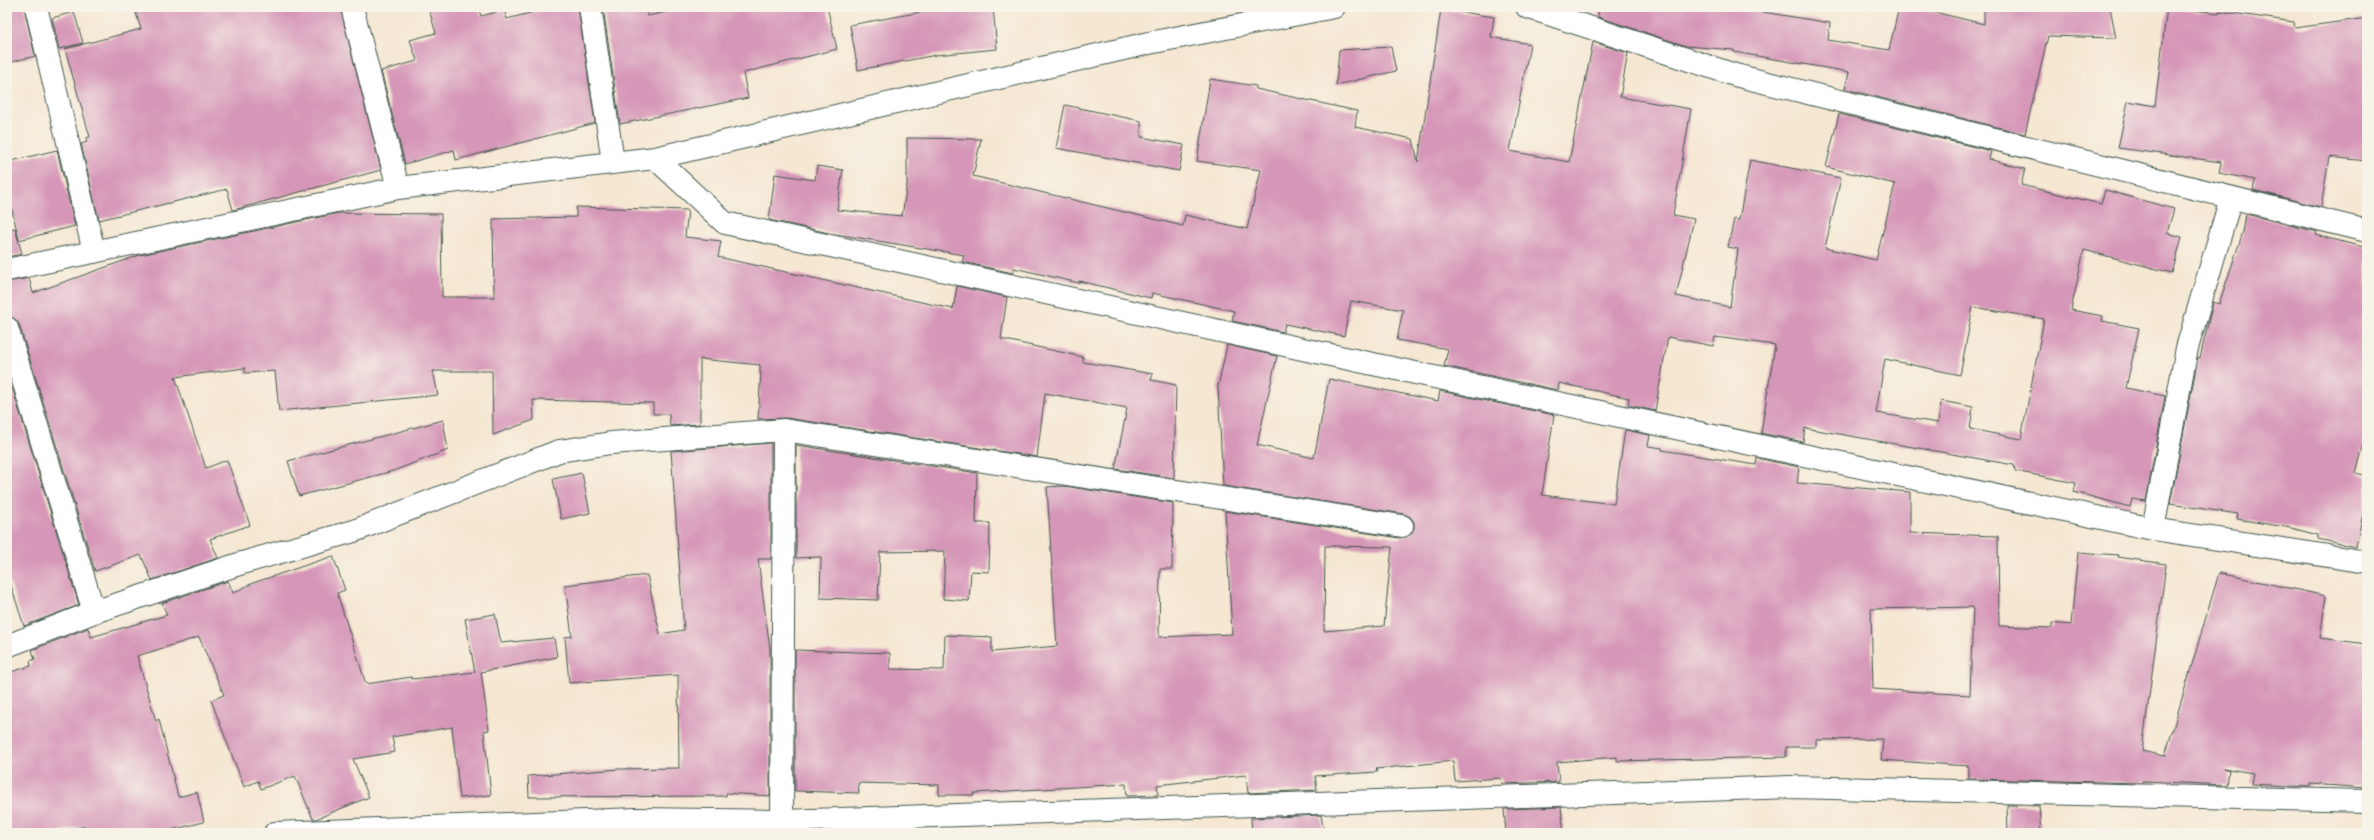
<svg xmlns="http://www.w3.org/2000/svg" width="2374" height="840" font-family="'Indie Flower',sans-serif">
<style>
.building{fill:#d696b7;fill-rule:evenodd}
.lines{fill:none;stroke-linecap:round;stroke-linejoin:round}
.minor-casing{stroke:#3f564c;stroke-width:24}
.minor{stroke:#fff;stroke-width:22}
</style>
<rect width="100%" height="100%" fill="#f7f3e8"/>
<filter id="ink" filterUnits="userSpaceOnUse"><feTurbulence type="fractalNoise" baseFrequency=".025" numOctaves="2"/><feDisplacementMap in="SourceGraphic" scale="8" xChannelSelector="R" yChannelSelector="G"/><feConvolveMatrix kernelMatrix="1 2 1 2 8 2 1 2 1" color-interpolation-filters="sRGB"/></filter>
<filter id="wash" filterUnits="userSpaceOnUse"><feTurbulence type="fractalNoise" baseFrequency=".012" numOctaves="4" result="noise"/><feDisplacementMap in="SourceGraphic" scale="16" xChannelSelector="R" yChannelSelector="G"/><feGaussianBlur stdDeviation="0.9" result="paint"/><feColorMatrix in="noise" values="0 0 0 0 0 0 0 0 0 0 0 0 0 0 0 0 0 1.4 0 .05"/><feComposite in="paint" operator="in"/></filter>
<g filter="url(#wash)">
<rect width="100%" height="100%" fill="#f5e7d2"/>
<g id="blocks">
<path class="building" d="M 7,7 L 24,7 L 35,56 L 7,63 Z
M 134,7 L 340,7 L 381,170 L 233,210 L 227,189 L 99,220 L 81,144 L 87,142 L 86,138 L 90,137 L 65,49 L 141,29 Z
M 428,7 L 478,7 L 481,16 L 504,10 L 507,19 L 553,7 L 578,7 L 595,123 L 456,160 L 454,150 L 405,164 L 381,71 L 417,61 L 410,40 L 436,33 Z
M 603,7 L 646,7 L 647,16 L 692,7 L 827,7 L 837,49 L 743,73 L 748,98 L 620,124 Z
M 927,7 L 993,7 L 997,49 L 936,55 L 858,70 L 850,25 L 927,11 Z
M 1599,7 L 1732,7 L 1830,23 L 1828,40 L 1889,50 L 1899,7 L 1913,7 L 1984,24 L 1984,7 L 2110,7 L 2116,38 L 2048,36 L 2025,134 L 1845,89 L 1849,72 L 1734,52 L 1734,50 L 1686,46 L 1598,17 Z
M 2167,7 L 2219,13 L 2219,11 L 2294,22 L 2295,28 L 2367,18 L 2367,161 L 2329,157 L 2321,207 L 2253,190 L 2255,180 L 2219,173 L 2221,162 L 2118,148 L 2128,101 L 2155,106 Z
M 1441,9 L 1494,17 L 1491,37 L 1530,44 L 1510,151 L 1569,162 L 1593,42 L 1628,53 L 1620,97 L 1691,109 L 1673,215 L 1694,219 L 1676,296 L 1730,307 L 1738,249 L 1728,247 L 1734,219 L 1739,220 L 1750,160 L 1841,178 L 1825,248 L 1876,260 L 1895,184 L 1826,167 L 1839,114 L 1991,151 L 1989,159 L 2025,169 L 2021,185 L 2101,204 L 2105,190 L 2174,209 L 2167,233 L 2182,237 L 2172,273 L 2084,250 L 2071,310 L 2103,316 L 2102,321 L 2139,328 L 2126,388 L 2165,396 L 2146,501 L 2132,499 L 2130,507 L 2074,492 L 2076,483 L 2015,471 L 2014,465 L 1805,428 L 1803,442 L 1761,433 L 1775,345 L 1715,337 L 1713,346 L 1668,337 L 1655,411 L 1628,405 L 1629,398 L 1559,383 L 1558,390 L 1444,366 L 1448,349 L 1397,340 L 1403,310 L 1351,301 L 1344,336 L 1285,324 L 1283,332 L 1232,321 L 1234,311 L 1152,293 L 1151,298 L 1079,281 L 1079,283 L 1014,268 L 1013,273 L 962,262 L 964,255 L 829,233 L 769,220 L 775,174 L 815,180 L 817,166 L 843,170 L 837,210 L 902,216 L 907,184 L 907,138 L 981,139 L 973,176 L 1183,226 L 1185,215 L 1247,229 L 1261,170 L 1197,161 L 1210,79 L 1256,86 L 1256,89 L 1357,111 L 1355,127 L 1413,139 L 1418,162 ZM 1973,307 L 2044,319 L 2021,439 L 1970,429 L 1973,407 L 1941,401 L 1938,423 L 1876,413 L 1885,359 L 1960,375 Z
M 74,12 L 83,43 L 59,49 L 52,18 Z
M 1391,47 L 1396,71 L 1336,85 L 1339,50 Z
M 1065,105 L 1141,121 L 1141,137 L 1184,145 L 1179,171 L 1056,148 Z
M 57,150 L 75,226 L 19,240 L 7,188 L 7,162 Z
M 576,207 L 688,210 L 685,237 L 721,241 L 718,257 L 953,309 L 957,286 L 1007,297 L 1001,339 L 1083,357 L 1083,362 L 1153,374 L 1151,380 L 1176,385 L 1174,478 L 1115,469 L 1127,408 L 1045,393 L 1037,457 L 786,418 L 758,419 L 761,373 L 760,373 L 760,365 L 700,359 L 700,424 L 670,426 L 669,414 L 653,414 L 653,403 L 533,400 L 534,420 L 493,435 L 492,371 L 433,371 L 438,395 L 279,411 L 275,371 L 245,373 L 245,368 L 175,377 L 206,468 L 227,460 L 250,525 L 210,539 L 218,558 L 152,580 L 141,555 L 95,571 L 19,324 L 15,319 L 7,316 L 7,282 L 29,278 L 33,293 L 140,255 L 339,213 L 441,214 L 442,297 L 494,297 L 493,219 L 576,217 Z
M 2246,214 L 2317,232 L 2316,235 L 2367,248 L 2367,432 L 2356,473 L 2367,476 L 2367,494 L 2356,547 L 2318,539 L 2318,535 L 2291,528 L 2237,519 L 2238,514 L 2170,504 L 2198,357 L 2200,358 L 2213,302 L 2219,304 L 2243,232 Z
M 15,228 L 22,254 L 7,257 L 7,230 Z
M 1227,345 L 1277,356 L 1257,445 L 1314,458 L 1329,379 L 1438,401 L 1440,391 L 1554,415 L 1542,495 L 1614,504 L 1625,430 L 1650,435 L 1648,446 L 1662,448 L 1662,450 L 1756,465 L 1757,458 L 1799,467 L 1797,483 L 1910,492 L 1910,533 L 1998,536 L 1999,626 L 2052,628 L 2052,623 L 2071,625 L 2078,552 L 2118,555 L 2118,557 L 2166,564 L 2142,751 L 2165,756 L 2219,573 L 2326,596 L 2320,638 L 2367,644 L 2367,788 L 2310,784 L 2310,787 L 2251,784 L 2253,773 L 2223,768 L 2229,770 L 2227,785 L 2142,781 L 2142,783 L 1968,779 L 1968,766 L 1881,760 L 1883,739 L 1816,740 L 1816,747 L 1786,747 L 1786,757 L 1617,761 L 1617,757 L 1557,762 L 1559,782 L 1502,784 L 1501,778 L 1455,781 L 1453,761 L 1376,769 L 1377,772 L 1315,776 L 1317,790 L 1248,793 L 1246,775 L 1157,785 L 1158,795 L 1127,796 L 1126,784 L 974,793 L 974,795 L 939,795 L 939,785 L 858,783 L 859,793 L 795,791 L 795,650 L 890,653 L 890,669 L 944,670 L 945,635 L 992,637 L 992,652 L 1057,646 L 1047,487 L 1064,486 L 1173,503 L 1172,569 L 1160,569 L 1159,637 L 1232,634 L 1225,511 L 1400,538 L 1411,534 L 1414,528 L 1414,522 L 1410,517 L 1404,514 L 1223,486 L 1218,387 ZM 1325,546 L 1392,547 L 1384,626 L 1324,631 ZM 1973,607 L 1970,695 L 1873,689 L 1871,609 Z
M 7,371 L 79,605 L 24,626 L 7,573 Z
M 443,420 L 448,450 L 393,471 L 299,496 L 288,461 Z
M 771,443 L 771,559 L 758,559 L 770,649 L 770,796 L 726,793 L 726,796 L 529,797 L 528,776 L 620,769 L 679,768 L 678,675 L 569,683 L 565,637 L 572,636 L 565,585 L 647,575 L 660,634 L 684,630 L 671,451 Z
M 796,445 L 977,473 L 976,523 L 990,523 L 989,572 L 971,571 L 969,601 L 943,599 L 945,551 L 880,552 L 878,600 L 820,598 L 821,557 L 796,558 Z
M 582,473 L 590,513 L 561,519 L 553,479 Z
M 333,556 L 345,590 L 337,593 L 366,684 L 411,677 L 412,679 L 475,672 L 465,619 L 495,614 L 501,643 L 554,638 L 557,657 L 481,672 L 489,730 L 484,731 L 491,795 L 460,798 L 452,727 L 392,737 L 395,752 L 353,759 L 369,797 L 316,819 L 313,819 L 295,776 L 261,789 L 258,781 L 244,787 L 211,700 L 224,695 L 199,637 L 137,656 L 156,721 L 159,719 L 178,797 L 197,792 L 204,822 L 159,833 L 88,833 L 86,826 L 53,833 L 7,833 L 7,673 L 31,666 L 30,661 L 35,659 L 32,650 L 88,628 L 91,637 L 167,615 L 162,603 L 228,581 L 233,593 L 253,583 Z
M 2007,805 L 2039,806 L 2041,833 L 2008,833 Z
M 1561,807 L 1564,833 L 1506,833 L 1504,809 Z
M 1321,815 L 1324,833 L 1252,833 L 1251,818 Z"/>
</g>
</g>
<g filter="url(#ink)">
<use href="#blocks" fill-opacity="0" stroke="#3f564c" stroke-width="1"/>
<g class="lines">
<defs>
<path id="minor" d="M 36,7 L 94,252
M 352,7 L 398,188
M 590,7 L 613,162
M 1527,7 L 1735,75 L 2367,231
M 655,158 L 725,223 L 1307,350 L 2153,529 L 2367,562
M 7,270 L 398,188 L 655,158 L 1149,43 L 1334,7
M 7,328 L 94,612
M 2153,529 L 2187,348 L 2231,198
M 7,646 L 94,612 L 242,563 L 354,531 L 559,451 L 611,443 L 784,430 L 1402,526
M 782,821 L 784,430
M 275,833 L 636,819 L 782,821 L 1791,787 L 2367,801"/>
</defs>
<use href="#minor" class="minor-casing"/>
<use href="#minor" class="minor"/>
</g>
</g>
<rect width="2374" height="840" fill="none" stroke="#f7f3e8" stroke-width="24"/>
</svg>
